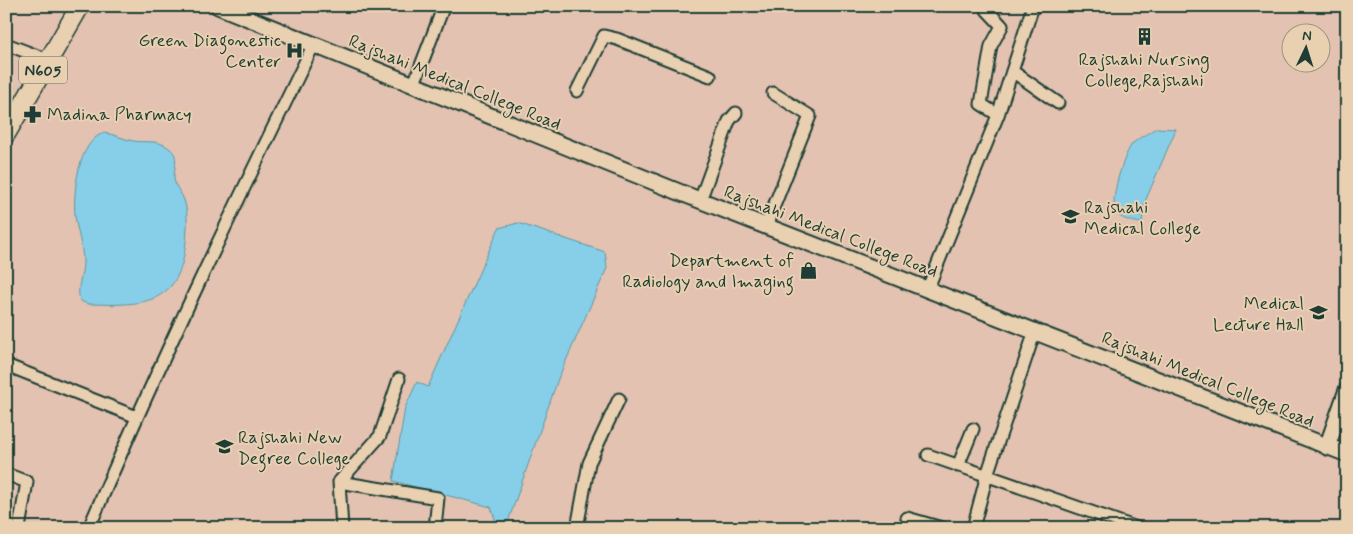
<svg xmlns="http://www.w3.org/2000/svg" width="1353" height="534" font-family="Mynerve,sans-serif">
<style>
.water{fill:#87cfe8;stroke:#5d95a0}
.lines{fill:none;stroke-linecap:round;stroke-linejoin:round}
.minor-casing{stroke:#1f3d34;stroke-width:15}
.secondary-casing{stroke:#1f3d34;stroke-width:19}
.trunk-casing{stroke:#1f3d34;stroke-width:21}
.minor{stroke:#e8d0b1;stroke-width:11}
.secondary{stroke:#e8d0b1;stroke-width:15}
.trunk{stroke:#e8d0b1;stroke-width:18}
.labels{text-anchor:middle;stroke-width:4;stroke-linejoin:round;paint-order:stroke}
.shield{fill:#e8d0b1;stroke:#5b695a;stroke-width:1}
.shield-label{font-size:16px;font-weight:bold;fill:#1f3d34}
.poi-label{font-size:18px;fill:#1f3d34;stroke:#e8d0b1;text-anchor:end}
.street-label{font-size:18px;fill:#1f3d34;stroke:#e8d0b1}
</style>
<rect width="100%" height="100%" fill="#e3c2b1"/>
<filter id="ink" filterUnits="userSpaceOnUse"><feTurbulence type="fractalNoise" baseFrequency=".02" numOctaves="2"/><feDisplacementMap in="SourceGraphic" scale="10" xChannelSelector="R" yChannelSelector="G"/><feConvolveMatrix kernelMatrix="1 2 1 2 8 2 1 2 1" color-interpolation-filters="sRGB"/></filter>
<g filter="url(#ink)">
<path class="water" d="M 1156,128 L 1176,129 L 1144,204 L 1142,223 C 1134,222 1123,220 1117,214 C 1107,204 1125,151 1133,143 C 1140,137 1149,133 1156,128 Z
M 104,133 C 114,134 123,139 133,141 C 146,143 158,139 169,148 C 182,157 171,171 175,183 C 177,189 182,194 184,200 C 189,214 187,234 185,249 C 177,308 137,305 88,304 L 80,301 C 76,287 83,276 83,262 C 83,247 77,231 75,216 C 73,192 78,141 104,133 Z
M 518,223 L 605,252 L 607,268 L 558,379 L 508,522 L 496,522 L 491,507 L 393,481 L 405,408 L 417,382 L 428,387 L 499,228 Z"/>
<g class="lines">
<defs>
<path id="minor" d="M 987,10 L 1002,26 L 991,46 L 981,104 L 998,115
M 6,44 L 40,57
M 1012,71 L 1058,103
M 415,81 L 443,8
M 577,91 L 604,36 L 617,39 L 710,76
M 6,105 L 11,107
M 702,195 L 729,121 L 736,113
M 768,221 L 810,116 L 773,93
M 930,283 L 998,115 L 1033,6
M 6,365 L 137,417
M 928,455 L 1137,528
M 958,466 L 973,429
M 6,474 L 27,482 L 19,528
M 339,482 L 438,498 L 435,528
M 907,518 L 942,528
M 89,528 C 158,365 235,205 313,46
M 342,528 L 339,482 L 380,436 L 399,379
M 577,528 L 589,463 L 619,399
M 973,528 L 987,475 L 1035,331"/>
<path id="secondary" d="M 218,6 L 679,192 L 1347,454
M 1327,447 L 1347,390"/>
<path id="trunk" d="M 6,134 L 80,6"/>
</defs>
<use href="#minor" class="minor-casing"/>
<use href="#secondary" class="secondary-casing"/>
<use href="#trunk" class="trunk-casing"/>
<use href="#minor" class="minor"/>
<use href="#secondary" class="secondary"/>
<use href="#trunk" class="trunk"/>
</g>
</g>
<defs>
<symbol id="building-bare" viewBox="-9 -9 18 18"><path d="M-4-6H4V6H1V3H-1V6H-4ZM-2.5-4.3h1.7v1.8h-1.7ZM.8-4.3h1.7v1.8H.8ZM-2.5-1h1.7V.8h-1.7ZM.8-1h1.7V.8H.8Z" fill="#1f3d34" stroke="#e8d0b1" stroke-width="2.5" paint-order="stroke"/></symbol>
<symbol id="hospital-bare" viewBox="-9 -9 18 18"><path d="M-5-5h3v3.5h4V-5h3V5h-3V1.5h-4V5h-3Z" fill="#1f3d34" stroke="#e8d0b1" stroke-width="2.5" paint-order="stroke"/></symbol>
<symbol id="pharmacy-bare" viewBox="-9 -9 18 18"><path d="M-2-6h4v4h4v4h-4v4h-4v-4h-4v-4h4Z" fill="#1f3d34" stroke="#e8d0b1" stroke-width="2.5" paint-order="stroke"/></symbol>
<symbol id="university-bare" viewBox="-9 -9 18 18"><path d="M0-5L7-2L0 1L-7-2ZM-4 1L0 2.5L4 1V4Q0 6-4 4Z" fill="#1f3d34" stroke="#e8d0b1" stroke-width="2.5" paint-order="stroke"/></symbol>
<symbol id="shop-bare" viewBox="-9 -9 18 18"><path d="M-5-2.5h2.3a2.7 3.5 0 0 1 5.4 0H5L5.5 6h-11ZM-1.5-2.5h3a1.5 2.3 0 0 0-3 0Z" fill="#1f3d34" stroke="#e8d0b1" stroke-width="2.5" paint-order="stroke"/></symbol>
</defs>
<g fill-rule="evenodd">
<use href="#building-bare" x="1132" y="24" width="25" height="25"/>
<use href="#hospital-bare" x="282" y="38" width="25" height="25"/>
<use href="#pharmacy-bare" x="20" y="102" width="25" height="25"/>
<use href="#university-bare" x="1058" y="204" width="25" height="25"/>
<use href="#shop-bare" x="796" y="258" width="25" height="25"/>
<use href="#university-bare" x="1306" y="300" width="25" height="25"/>
<use href="#university-bare" x="212" y="434" width="25" height="25"/>
</g>
<g class="labels">
<rect class="shield" x="19" y="56.5" width="48" height="27" rx="4"/>
<g class="shield-label">
<text x="43" y="76">N605</text>
</g>
<g class="poi-label">
<text x="281" y="46">Green Diagonestic<tspan x="281" dy="21">Center</tspan></text>
<text x="1144" y="65" text-anchor="middle">Rajshahi Nursing<tspan x="1144" dy="21">College,Rajshahi</tspan></text>
<text x="47" y="120" text-anchor="start">Madina Pharmacy</text>
<text x="1084" y="213" text-anchor="start">Rajshahi<tspan x="1084" dy="21">Medical College</tspan></text>
<text x="794" y="266">Department of<tspan x="794" dy="21">Radiology and Imaging</tspan></text>
<text x="1304" y="309">Medical<tspan x="1304" dy="21">Lecture Hall</tspan></text>
<text x="238" y="443" text-anchor="start">Rajshahi New<tspan x="238" dy="21">Degree College</tspan></text>
</g>
<g class="street-label">
<text transform="translate(455 82) rotate(22)" y="6">Rajshahi Medical College Road</text>
<text transform="translate(831 231) rotate(21)" y="6">Rajshahi Medical College Road</text>
<text transform="translate(1208 379) rotate(22)" y="6">Rajshahi Medical College Road</text>
</g>
</g>
<rect width="1353" height="534" fill="none" stroke="#e8d0b1" stroke-width="25"/>
<rect x="12" y="12" width="1328" height="509" fill="none" stroke="#1f3d34" stroke-width="2" filter="url(#ink)"/>
<g transform="translate(1306 48) rotate(4)"><circle r="24" fill="#e8d0b1" stroke="#98957f"/>
<path d="M0-4L9 19L0 12L-9 19Z" fill="#1f3d34"/>
<text y="-8" font-size="14" font-weight="bold" text-anchor="middle" fill="#1f3d34">N</text>
</g>
</svg>
